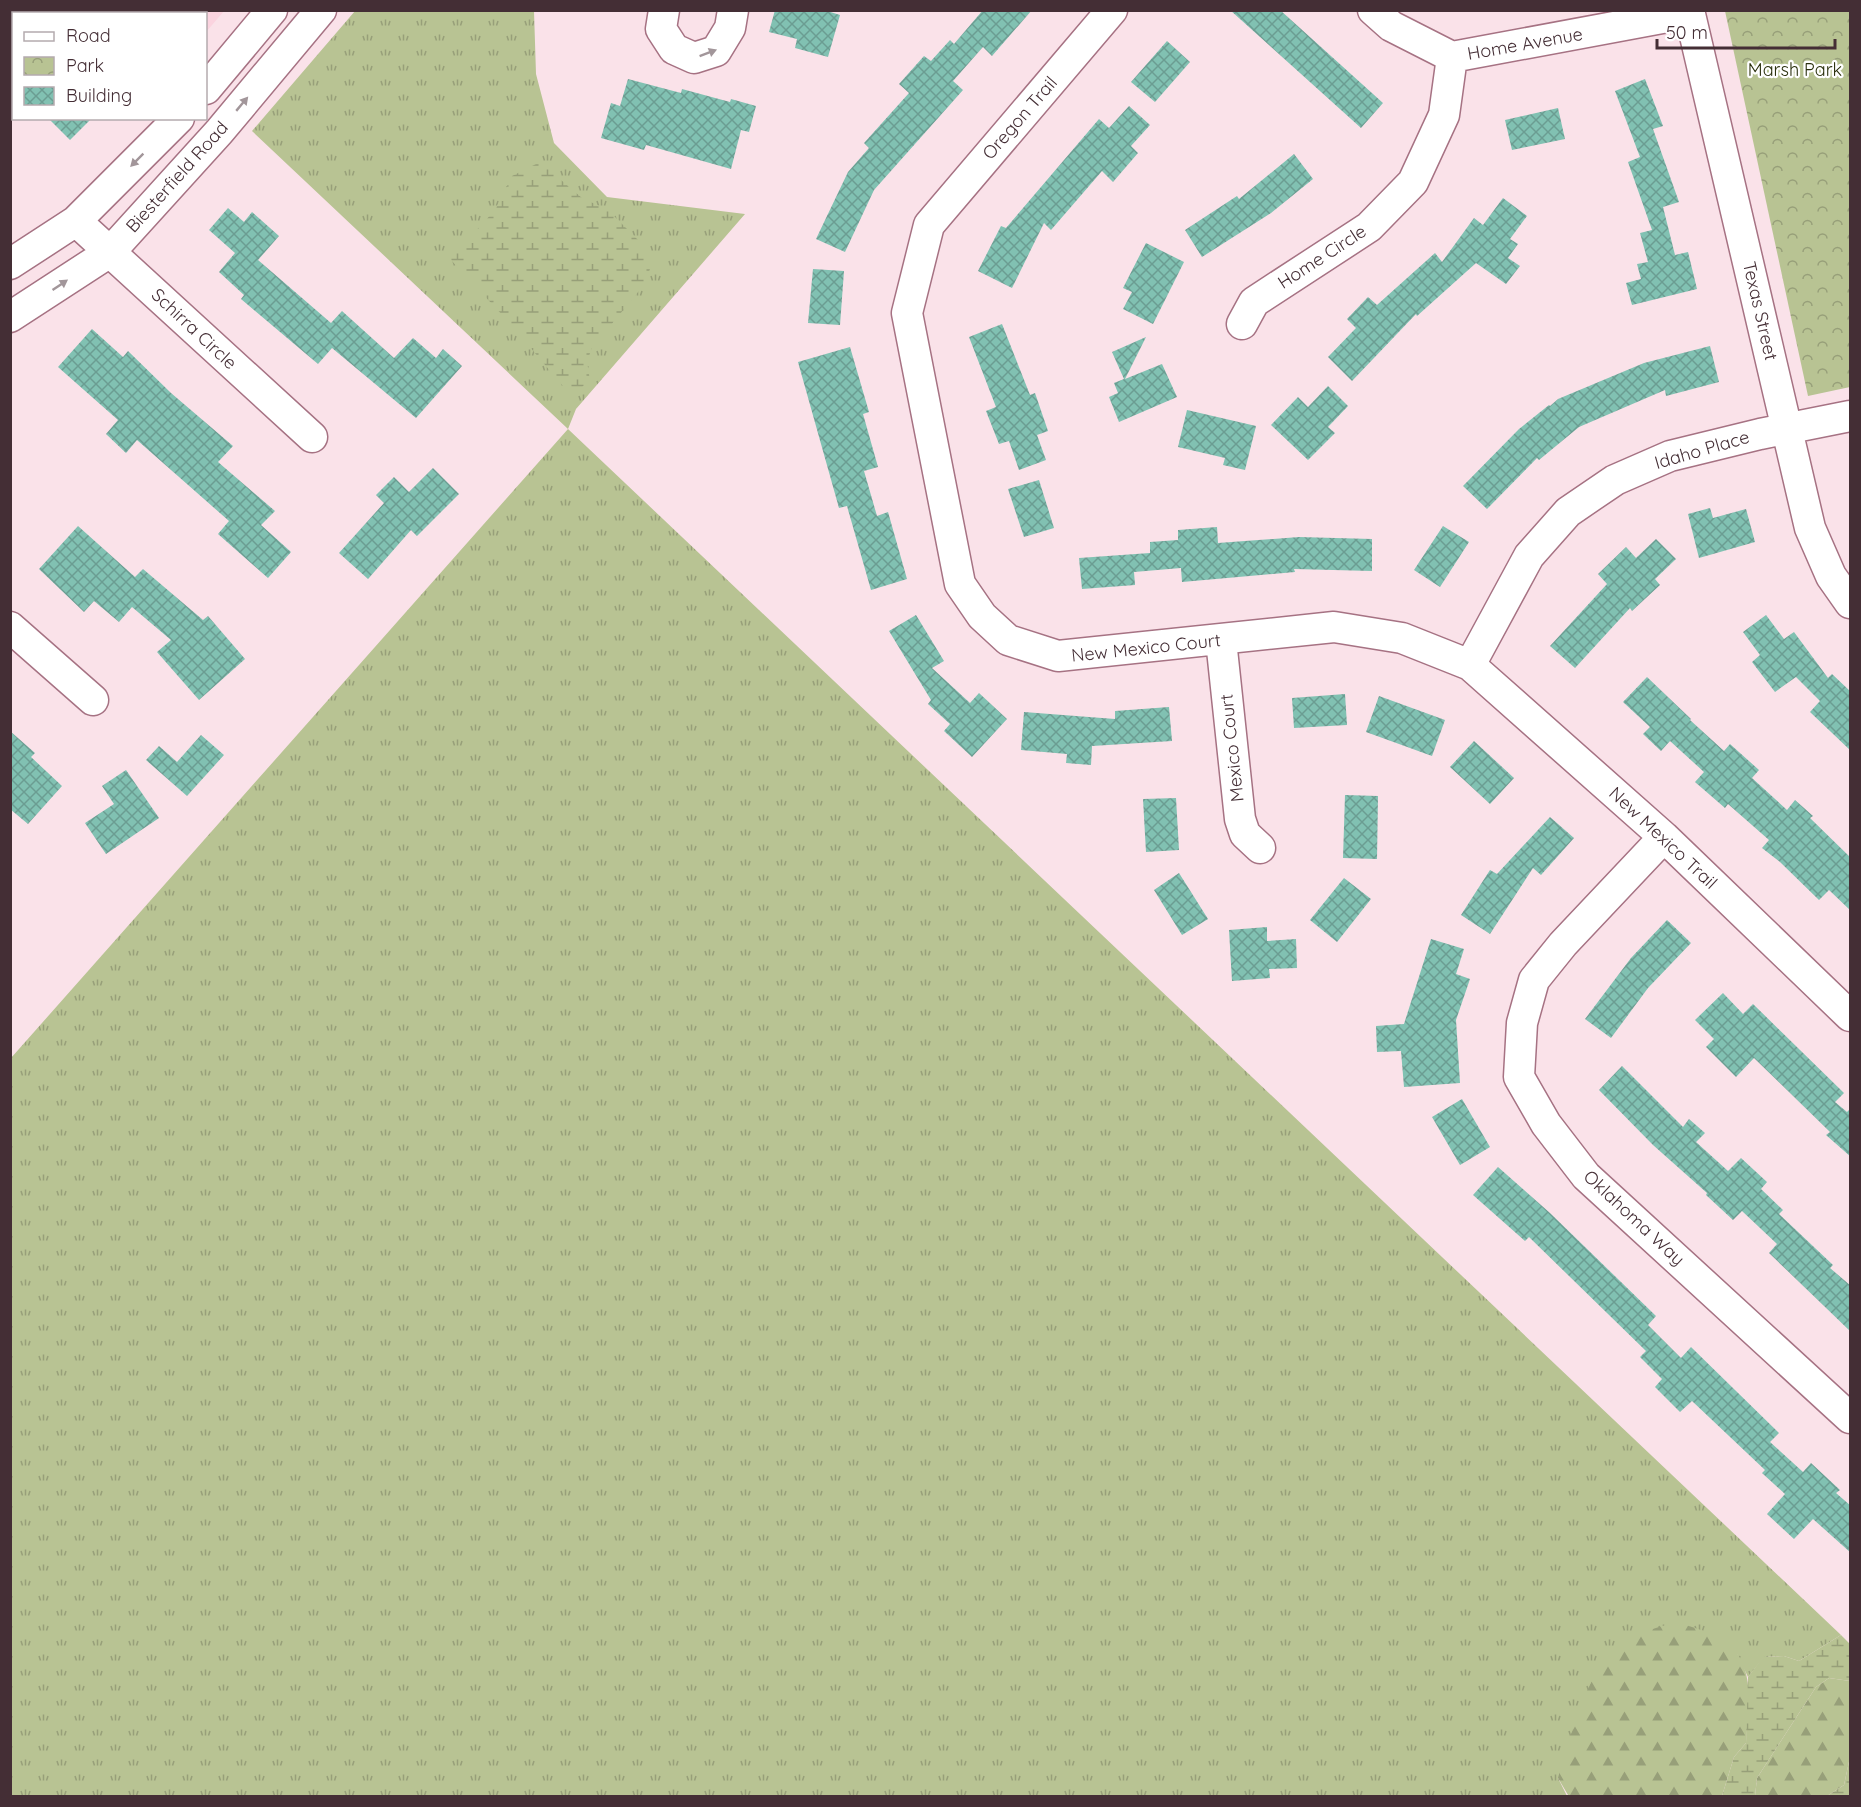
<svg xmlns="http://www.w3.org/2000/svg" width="1861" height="1807" font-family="Quicksand,sans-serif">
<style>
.built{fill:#fbd3df}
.grass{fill:url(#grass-tufts)}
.forest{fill:url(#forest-firs)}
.wetland{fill:url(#wetland-marsh)}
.park{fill:url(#park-crowns)}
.building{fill:url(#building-cross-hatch)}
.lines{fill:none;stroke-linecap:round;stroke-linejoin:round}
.minor-casing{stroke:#a67283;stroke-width:33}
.minor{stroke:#fff;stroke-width:30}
.oneway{fill:#a2969a}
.labels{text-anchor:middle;stroke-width:4.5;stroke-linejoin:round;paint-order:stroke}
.street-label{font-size:18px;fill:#442e35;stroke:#fff}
.park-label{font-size:18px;fill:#292f0c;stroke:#fff}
</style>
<defs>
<pattern id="grass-tufts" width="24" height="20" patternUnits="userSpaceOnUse" patternTransform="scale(1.5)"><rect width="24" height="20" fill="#b8c393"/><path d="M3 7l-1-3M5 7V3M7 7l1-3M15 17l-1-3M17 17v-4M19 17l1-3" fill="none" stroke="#979f79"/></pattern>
<pattern id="forest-firs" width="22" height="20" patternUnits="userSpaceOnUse" patternTransform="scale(1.5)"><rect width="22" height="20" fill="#b8c393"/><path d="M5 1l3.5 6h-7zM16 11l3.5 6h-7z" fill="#979f79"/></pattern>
<pattern id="wetland-marsh" width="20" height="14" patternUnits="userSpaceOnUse" patternTransform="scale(1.5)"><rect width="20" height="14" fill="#b8c393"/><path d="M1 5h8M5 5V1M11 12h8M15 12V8" fill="none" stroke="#979f79"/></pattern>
<pattern id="park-crowns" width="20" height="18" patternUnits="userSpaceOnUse" patternTransform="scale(1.5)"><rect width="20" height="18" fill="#b8c393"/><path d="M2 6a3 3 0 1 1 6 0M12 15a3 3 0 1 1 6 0" fill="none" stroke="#979f79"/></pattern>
<pattern id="building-cross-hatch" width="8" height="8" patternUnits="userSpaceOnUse" patternTransform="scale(1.5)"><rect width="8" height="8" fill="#81c1b2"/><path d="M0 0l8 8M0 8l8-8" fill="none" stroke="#6b9d92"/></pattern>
</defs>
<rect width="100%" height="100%" fill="#fae2e9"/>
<path class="built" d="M 122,11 L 224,11 L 206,32 L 206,14 L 125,14 Z"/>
<path class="grass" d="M 355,11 L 534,11 L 536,74 L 554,143 L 607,197 L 745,214 L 576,409 L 568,429 L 1841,1635 L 1799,1661 L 1784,1656 L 1764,1657 L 1748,1677 L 1737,1654 L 1558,1778 L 1567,1796 L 11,1796 L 11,1058 L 568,429 L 252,131 Z"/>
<path class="forest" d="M 1678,1622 C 1692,1628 1713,1632 1726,1642 C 1757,1665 1748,1710 1746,1743 L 1734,1757 L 1722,1796 L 1568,1795 L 1558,1778 C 1569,1740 1584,1683 1610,1653 C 1625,1636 1657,1627 1678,1622 Z
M 1829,1678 L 1850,1681 L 1850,1757 L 1844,1785 L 1827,1796 L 1755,1796 L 1757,1778 L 1816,1687 Z"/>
<path class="wetland" d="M 540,162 L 582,198 L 608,210 L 639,241 L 650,269 L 643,286 L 592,348 L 587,361 L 590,381 L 578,390 L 568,392 L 506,319 L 450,259 L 495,210 L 512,176 Z
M 1841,1635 L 1850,1644 L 1850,1681 L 1829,1678 L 1816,1687 L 1757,1778 L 1755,1796 L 1722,1796 L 1734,1757 L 1746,1743 L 1748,1677 L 1763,1657 L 1784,1656 L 1799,1661 Z
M 1850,1757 L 1850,1796 L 1827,1796 L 1844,1785 Z"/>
<path class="park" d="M 1725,11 L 1850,11 L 1850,387 L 1808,396 Z"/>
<path class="building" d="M 775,10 L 824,10 L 840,15 L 828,57 L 795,48 L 797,39 L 769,32 Z
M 983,10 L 1032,10 L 992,56 L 983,47 L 953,81 L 963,90 L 874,190 L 845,252 L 816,239 L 848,172 L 869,148 L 864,143 L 909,93 L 899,84 L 924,56 L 931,61 L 950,40 L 954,44 Z
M 1230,10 L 1280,10 L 1383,103 L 1361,128 Z
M 1167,41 L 1190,62 L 1155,102 L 1131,82 Z
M 628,79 L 681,93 L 682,89 L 730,102 L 731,99 L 756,106 L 749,132 L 741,130 L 731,169 L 646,145 L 644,150 L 601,138 L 611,103 L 620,106 Z
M 1645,79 L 1663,126 L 1653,129 L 1679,202 L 1663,207 L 1675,255 L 1688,252 L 1697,289 L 1632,305 L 1626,283 L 1641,279 L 1637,264 L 1648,262 L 1640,233 L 1652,230 L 1628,162 L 1640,157 L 1615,91 Z
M 1129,106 L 1150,125 L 1131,146 L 1138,153 L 1113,182 L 1102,171 L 1051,230 L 1044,223 L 1012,288 L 978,271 L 1001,226 L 1006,228 L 1099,119 L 1109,128 Z
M 1558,108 L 1565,139 L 1512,150 L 1505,120 Z
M 48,118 L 92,118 L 70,140 Z
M 1294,154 L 1313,179 L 1271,213 L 1202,257 L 1185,230 L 1237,196 L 1239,199 Z
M 1503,198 L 1527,216 L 1510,239 L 1518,244 L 1508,258 L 1520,266 L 1506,284 L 1476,263 L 1417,316 L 1416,314 L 1352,381 L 1328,357 L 1356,328 L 1347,319 L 1368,297 L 1377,305 L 1435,253 L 1442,262 L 1474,218 L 1483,225 Z
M 228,208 L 244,222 L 252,212 L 279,236 L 258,260 L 331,323 L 342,311 L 394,358 L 413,338 L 436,358 L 443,349 L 462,366 L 416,418 L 332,348 L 318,364 L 241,299 L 244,295 L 219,272 L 235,253 L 209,230 Z
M 1146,243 L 1184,262 L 1153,324 L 1123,309 L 1132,292 L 1123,288 Z
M 813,269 L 844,271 L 840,325 L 808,323 Z
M 1002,324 L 1030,395 L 1035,393 L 1048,431 L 1037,435 L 1046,460 L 1019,470 L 1009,441 L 999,444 L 986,411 L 996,407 L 969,337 Z
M 92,329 L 123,357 L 128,351 L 171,393 L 233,446 L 218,462 L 275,511 L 261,525 L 291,552 L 268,578 L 218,534 L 229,521 L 137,440 L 126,453 L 106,434 L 118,420 L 58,367 Z
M 1146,337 L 1125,379 L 1162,364 L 1177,397 L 1119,422 L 1109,397 L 1118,393 L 1114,383 L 1124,379 L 1112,352 Z
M 1710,346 L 1719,382 L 1666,396 L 1665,390 L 1579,427 L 1539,460 L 1537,458 L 1487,509 L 1463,486 L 1519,429 L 1549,405 L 1550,406 L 1558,399 L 1644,363 Z
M 850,347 L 869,412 L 863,414 L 878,467 L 864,471 L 877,516 L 888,512 L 907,579 L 871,590 L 847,506 L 839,508 L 798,362 Z
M 1328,386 L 1348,406 L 1328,427 L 1335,433 L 1308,460 L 1271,425 L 1298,397 L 1308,407 Z
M 1187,410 L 1256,426 L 1245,470 L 1223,465 L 1225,458 L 1178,447 Z
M 433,468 L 459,494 L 417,536 L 411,530 L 368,579 L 339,553 L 384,503 L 376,495 L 394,477 L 409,492 Z
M 1039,480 L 1054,528 L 1024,537 L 1008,489 Z
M 1710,508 L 1713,518 L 1746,509 L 1755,542 L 1699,558 L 1688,514 Z
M 78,526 L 135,577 L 143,569 L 203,620 L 208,616 L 245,659 L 199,700 L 157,652 L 171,640 L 132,607 L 119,622 L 94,601 L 84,612 L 39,569 Z
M 1443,526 L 1469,542 L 1440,587 L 1414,570 Z
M 1217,527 L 1218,543 L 1299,537 L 1372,539 L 1372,571 L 1294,569 L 1295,572 L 1182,582 L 1181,568 L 1134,572 L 1135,585 L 1082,589 L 1079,558 L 1150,553 L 1150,542 L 1178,540 L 1178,530 Z
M 1656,539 L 1676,559 L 1655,579 L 1660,585 L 1632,611 L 1630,608 L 1575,668 L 1550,646 L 1607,584 L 1598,574 L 1626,547 L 1636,558 Z
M 916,615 L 944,661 L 932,668 L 970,703 L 979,693 L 1007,719 L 972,757 L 944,731 L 950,724 L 928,704 L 931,700 L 889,631 Z
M 1766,615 L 1784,639 L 1794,632 L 1828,678 L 1832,674 L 1851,692 L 1851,751 L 1810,712 L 1820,701 L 1796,677 L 1775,692 L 1752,662 L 1760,655 L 1743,632 Z
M 1647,677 L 1691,719 L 1690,720 L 1724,751 L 1730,744 L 1759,770 L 1752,778 L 1787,810 L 1795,800 L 1813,816 L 1810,818 L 1851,858 L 1851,911 L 1829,890 L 1819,900 L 1780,862 L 1762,848 L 1769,840 L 1728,804 L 1725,808 L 1695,782 L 1704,772 L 1670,741 L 1661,751 L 1643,734 L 1650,727 L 1623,702 Z
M 1345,694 L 1347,725 L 1294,728 L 1292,698 Z
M 1379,696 L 1445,720 L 1432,756 L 1366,732 Z
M 1169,707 L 1172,741 L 1092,746 L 1091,765 L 1066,763 L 1067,754 L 1021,750 L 1024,712 L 1115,719 L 1115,711 Z
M 10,731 L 35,753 L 31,757 L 62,786 L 28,824 L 10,809 Z
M 201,735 L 224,755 L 187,796 L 146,760 L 159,746 L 177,762 Z
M 1474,741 L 1514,778 L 1490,804 L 1450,767 Z
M 126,770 L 159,818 L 106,854 L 85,823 L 114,804 L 102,786 Z
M 1345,795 L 1378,796 L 1377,859 L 1343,858 Z
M 1176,798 L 1179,850 L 1146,852 L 1143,799 Z
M 1550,817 L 1574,838 L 1541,875 L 1533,868 L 1490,934 L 1461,915 L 1490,870 L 1497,874 Z
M 1179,873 L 1208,919 L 1182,935 L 1154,890 Z
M 1344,878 L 1371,899 L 1337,942 L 1310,920 Z
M 1667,920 L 1691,943 L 1648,988 L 1611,1038 L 1585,1019 L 1631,958 Z
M 1267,927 L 1267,941 L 1296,939 L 1297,968 L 1269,969 L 1270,978 L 1232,981 L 1229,930 Z
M 1431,939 L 1464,949 L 1456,974 L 1470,979 L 1456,1020 L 1460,1083 L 1404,1087 L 1401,1051 L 1377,1052 L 1376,1026 L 1404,1024 Z
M 1723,993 L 1743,1014 L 1753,1004 L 1844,1093 L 1835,1102 L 1847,1112 L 1851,1108 L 1851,1157 L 1826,1135 L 1830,1132 L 1754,1058 L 1736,1077 L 1706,1047 L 1714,1039 L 1695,1020 Z
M 1622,1066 L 1683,1127 L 1689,1119 L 1705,1133 L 1696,1142 L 1728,1171 L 1741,1158 L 1767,1182 L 1761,1189 L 1783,1210 L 1779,1214 L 1833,1265 L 1830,1268 L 1851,1286 L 1851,1332 L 1769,1253 L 1777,1244 L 1742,1211 L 1733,1220 L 1706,1195 L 1707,1193 L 1653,1145 L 1599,1090 Z
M 1462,1099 L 1490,1147 L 1460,1165 L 1432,1117 Z
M 1498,1167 L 1550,1213 L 1656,1316 L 1648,1325 L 1681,1358 L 1691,1347 L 1779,1433 L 1770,1442 L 1803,1472 L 1811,1463 L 1840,1490 L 1836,1493 L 1851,1506 L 1851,1553 L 1813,1519 L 1794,1539 L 1767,1514 L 1785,1494 L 1762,1473 L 1765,1470 L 1692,1401 L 1680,1412 L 1655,1387 L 1662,1379 L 1640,1357 L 1646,1351 L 1529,1237 L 1525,1241 L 1473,1195 Z"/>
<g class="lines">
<defs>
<path id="minor" d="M 86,10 L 88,14
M 664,10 L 661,29 L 674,49 L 694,58 L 716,51 L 730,28 L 733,10
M 1112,10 L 929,225 L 907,313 L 960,584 L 982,616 L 1008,640 L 1058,656 L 1334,627 L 1402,638 L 1470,665 L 1664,837 L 1850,1016
M 1373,10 L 1391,26 L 1452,57 L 1689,13
M 1689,10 L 1810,528 L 1831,576 L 1850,603
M 206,89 L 272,10
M 76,221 L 312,437
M 10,264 L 76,221 L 179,118
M 10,317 L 110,252 L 219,132 L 321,10
M 1242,324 L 1254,302 L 1369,227 L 1413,182 L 1444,115 L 1452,57
M 10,627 L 93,700
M 1221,640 L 1240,819 L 1245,834 L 1260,848
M 1470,665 L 1529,556 L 1568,512 L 1615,480 L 1670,456 L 1760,434 L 1850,416
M 1664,837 L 1563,944 L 1534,980 L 1522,1023 L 1519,1077 L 1546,1124 L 1586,1176 L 1850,1418"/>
</defs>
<use href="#minor" class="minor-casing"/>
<use href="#minor" class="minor"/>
</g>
<defs><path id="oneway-solid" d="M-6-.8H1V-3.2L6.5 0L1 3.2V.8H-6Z" transform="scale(1.5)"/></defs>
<g class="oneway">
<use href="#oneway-solid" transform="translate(708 53) rotate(-21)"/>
<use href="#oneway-solid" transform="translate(242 104) rotate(-50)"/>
<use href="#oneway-solid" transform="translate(137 160) rotate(135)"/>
<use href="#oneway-solid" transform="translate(60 285) rotate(-34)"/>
</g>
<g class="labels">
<g class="street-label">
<text transform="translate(1525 44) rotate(-10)" y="6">Home Avenue</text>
<text transform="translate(1020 118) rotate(-49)" y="6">Oregon Trail</text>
<text transform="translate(177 177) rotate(-48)" y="6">Biesterfield Road</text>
<text transform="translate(1322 257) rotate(-33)" y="6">Home Circle</text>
<text transform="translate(1760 311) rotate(77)" y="6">Texas Street</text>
<text transform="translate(194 329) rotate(43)" y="6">Schirra Circle</text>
<text transform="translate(1702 450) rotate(-16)" y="6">Idaho Place</text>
<text transform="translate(1146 648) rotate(-6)" y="6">New Mexico Court</text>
<text transform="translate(1232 748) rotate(-96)" y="6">Mexico Court</text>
<text transform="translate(1663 838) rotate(43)" y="6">New Mexico Trail</text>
<text transform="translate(1634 1218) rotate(43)" y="6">Oklahoma Way</text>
</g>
<g class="park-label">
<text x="1795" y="76">Marsh Park</text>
</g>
</g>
<rect width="1861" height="1807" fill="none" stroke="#442e35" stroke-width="24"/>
<rect x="12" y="12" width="195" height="108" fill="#ffffff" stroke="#b4abae" stroke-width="1.5"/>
<rect x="24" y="32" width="30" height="9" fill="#ffffff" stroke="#b4abae" stroke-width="1.5"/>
<text x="66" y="42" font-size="18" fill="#442e35">Road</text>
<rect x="24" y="57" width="30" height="18" fill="url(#park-crowns)" stroke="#b4abae" stroke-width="1.5"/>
<text x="66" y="72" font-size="18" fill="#442e35">Park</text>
<rect x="24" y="87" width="30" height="18" fill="url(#building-cross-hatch)" stroke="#b4abae" stroke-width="1.5"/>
<text x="66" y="102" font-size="18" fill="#442e35">Building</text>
<path d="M1657 39v9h178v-9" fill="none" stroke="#442e35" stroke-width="3"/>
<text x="1666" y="39" font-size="18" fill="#442e35" stroke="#ffffff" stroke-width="4.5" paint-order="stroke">50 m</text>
</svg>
